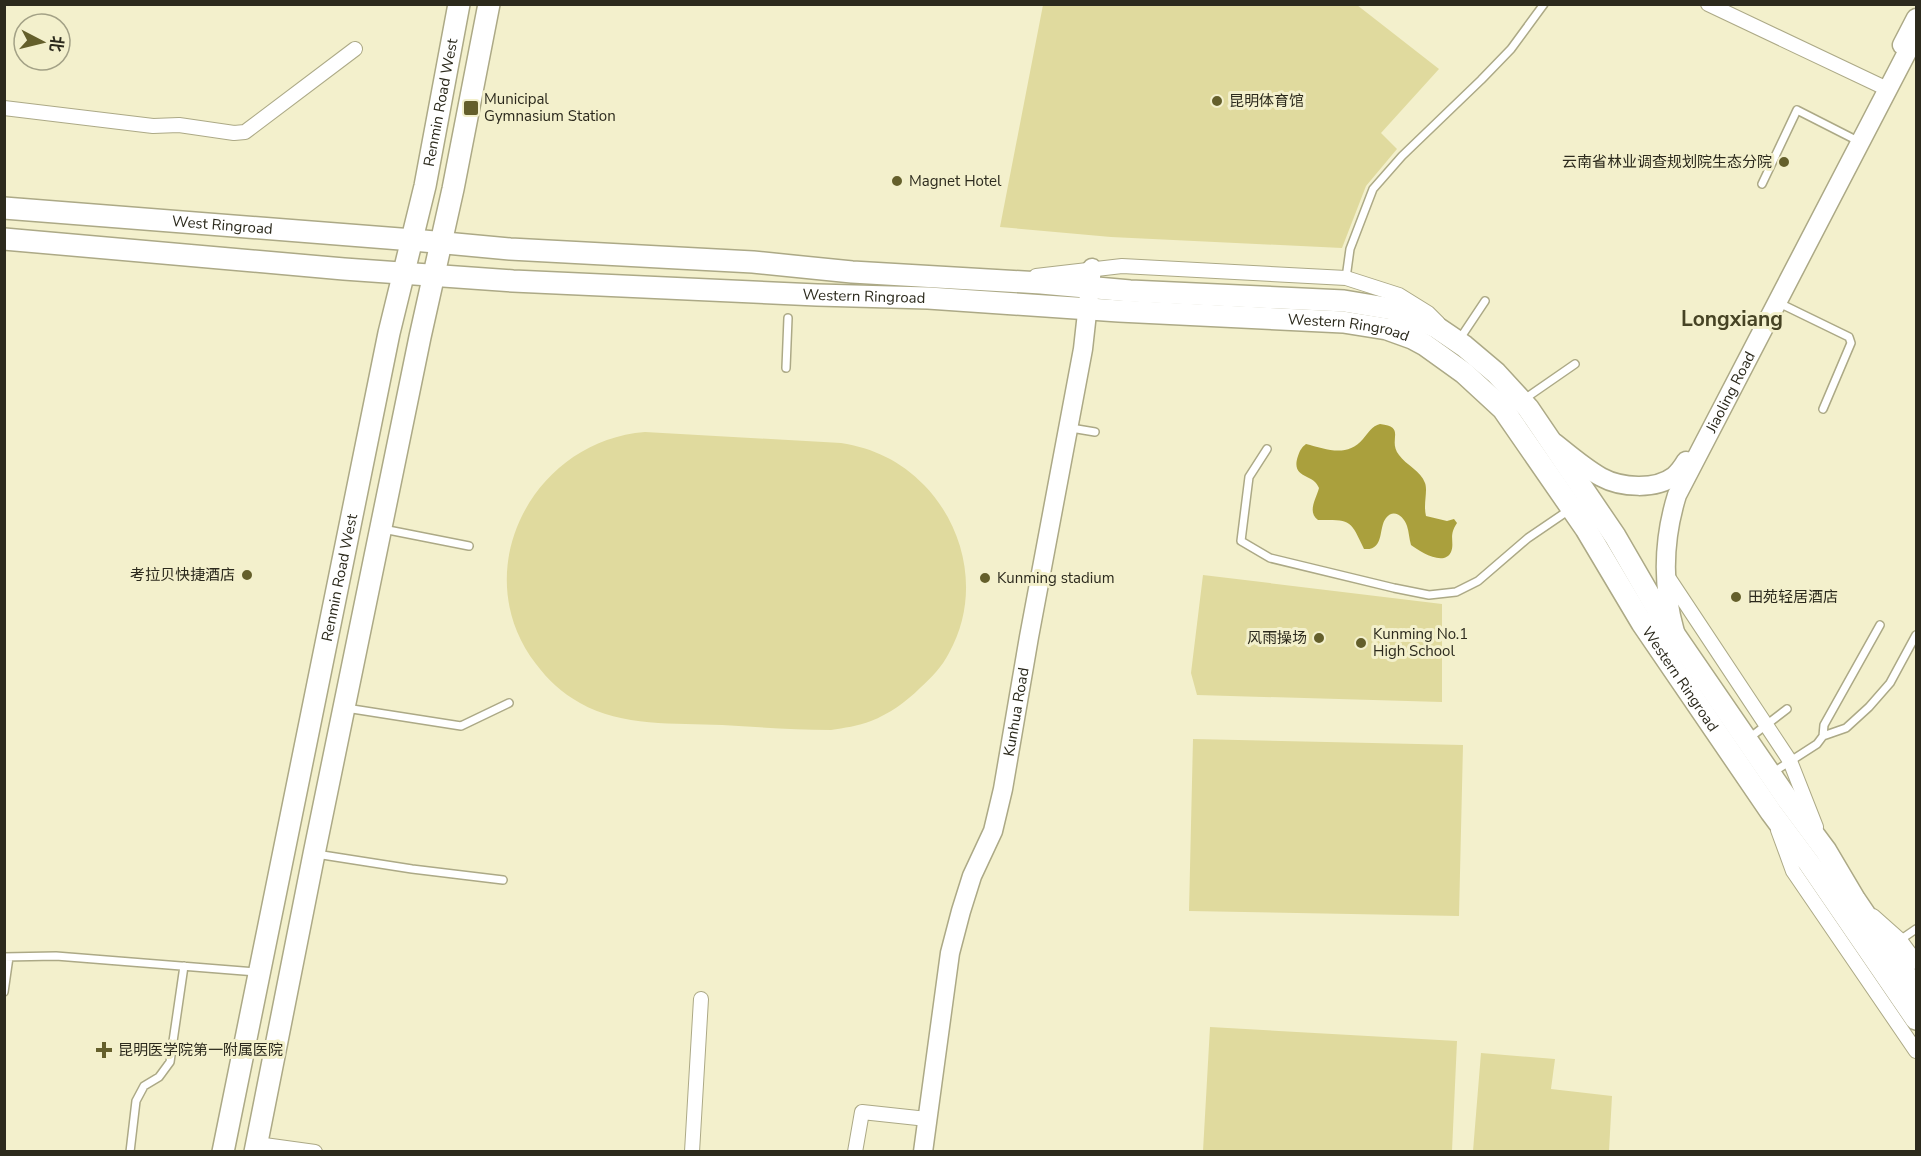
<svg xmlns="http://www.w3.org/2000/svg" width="1921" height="1156" font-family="'Nunito Sans','Noto Sans SC',sans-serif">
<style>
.green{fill:#e0da9e}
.water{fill:#aaa03d}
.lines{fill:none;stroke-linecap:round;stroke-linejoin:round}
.lane-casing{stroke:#aca986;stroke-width:10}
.street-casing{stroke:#aca986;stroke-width:16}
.secondary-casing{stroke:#aca986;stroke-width:21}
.primary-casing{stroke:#aca986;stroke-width:24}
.lane{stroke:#fff;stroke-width:7}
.street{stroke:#fff;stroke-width:14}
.secondary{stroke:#fff;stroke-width:18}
.primary{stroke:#fff;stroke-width:21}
.poi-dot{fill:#645f2b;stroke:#f3f0cc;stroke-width:2}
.labels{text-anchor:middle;stroke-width:6;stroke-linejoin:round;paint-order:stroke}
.poi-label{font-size:15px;fill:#2c2a1d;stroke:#f3f0cc;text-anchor:start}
.street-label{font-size:15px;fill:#2c2a1d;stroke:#f3f0cc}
.district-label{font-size:21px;font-weight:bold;fill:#464324;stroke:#f3f0cc}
</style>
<rect width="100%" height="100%" fill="#f3f0cc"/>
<path class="green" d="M 1043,5 L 1357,5 L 1439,69 L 1381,133 L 1397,149 L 1366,186 L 1342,248 L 1111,237 L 1000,227 Z
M 645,432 L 841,443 C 873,448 901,461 924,485 C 967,529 980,598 949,653 C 942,667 931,678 920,688 C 906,702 889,714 871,721 C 858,726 844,728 831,730 C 794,730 758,727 722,725 C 675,723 622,727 580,703 C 562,693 548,680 536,664 C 465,572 532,441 645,432 Z
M 1203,575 L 1442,604 L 1442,702 L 1197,695 L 1191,673 Z
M 1193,739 L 1463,745 L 1459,916 L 1189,911 Z
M 1210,1027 L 1457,1041 L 1452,1151 L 1203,1151 Z
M 1481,1053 L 1555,1059 L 1551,1089 L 1612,1096 L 1609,1151 L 1473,1151 Z"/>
<path class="water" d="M 1380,424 C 1407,427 1387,440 1399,455 C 1406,465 1421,471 1425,483 C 1428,491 1423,504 1426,516 L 1447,521 L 1454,519 L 1457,523 C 1448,536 1455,542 1451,552 C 1444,567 1419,551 1411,545 C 1409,538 1409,532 1407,526 C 1404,517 1394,508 1386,518 C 1378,528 1385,551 1364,549 C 1350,519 1351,520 1318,520 C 1307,512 1316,499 1319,488 C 1314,473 1290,479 1298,456 C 1300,450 1302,447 1306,444 C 1326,449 1347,458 1363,439 C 1368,433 1372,426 1380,424 Z"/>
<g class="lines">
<defs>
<path id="lane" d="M 1762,184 L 1797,110 L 1854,139
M 1346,278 L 1350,249 L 1373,189 L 1402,156 L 1481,80 L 1511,49 L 1544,4
M 1777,302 L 1849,337 L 1851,343 L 1823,409
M 1459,340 L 1485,301
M 786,368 L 788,318
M 1523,400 L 1575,364
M 1071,428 L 1095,432
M 1267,449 L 1249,477 L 1241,541 L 1270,558 L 1394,588 L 1429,595 L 1456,592 L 1478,581 L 1528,538 L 1569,510
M 383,529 L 469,546
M 346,708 L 461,726 L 509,703
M 1823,736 L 1846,728 L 1869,707 L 1890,683 L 1916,635
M 1748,739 L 1787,709
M 1772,773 L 1817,744 L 1823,736 L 1824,725 L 1880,625
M 316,854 L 412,869 L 503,880
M 1900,940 L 1916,929
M 4,957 L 56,956 L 257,972
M 4,992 L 9,957
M 130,1152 L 136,1101 L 144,1086 L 159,1077 L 170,1062 L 184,966"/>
<path id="street" d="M 1708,4 L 1881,86
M 4,108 L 153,126 L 179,125 L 234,133 L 245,132 L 355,49
M 1036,276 L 1122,266 L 1346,278 L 1399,295 L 1428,313 L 1438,323
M 1666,574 L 1790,761 L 1816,827
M 1778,830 L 1793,871 L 1916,1051
M 1873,916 L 1900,940 L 1916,962
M 257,1144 L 315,1152
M 692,1152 L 701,999
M 855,1152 L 862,1112 L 927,1119"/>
<g id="secondary">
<path d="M 1902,45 L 1916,18"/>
<path d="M 1555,443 C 1570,455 1585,468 1601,477 C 1621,488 1656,490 1674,476 C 1679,472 1683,466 1686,461"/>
<path id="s1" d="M 1675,632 C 1662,586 1663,540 1677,495 L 1916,35"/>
<path id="s2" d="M 923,1152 L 950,953 L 961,911 L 972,876 L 993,831 L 1003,789 L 1029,637 L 1083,349 L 1092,268"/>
</g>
<g id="primary">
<path id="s3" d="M 4,208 L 413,240 L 510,249 L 753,262 L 852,272 L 1041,283 L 1130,291 L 1344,301 L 1392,309 L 1406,314 L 1436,327 L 1464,346 L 1496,373 L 1528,408 L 1615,536 L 1659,612 L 1788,800 L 1826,851 L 1855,900 L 1916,990"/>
<path id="s4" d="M 4,239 L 344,269 L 513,281 L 817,295 L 928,298 L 1119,311 L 1343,322 L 1387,329 L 1412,338 L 1425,345 L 1464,373 L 1503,409 L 1586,529 L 1642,623 L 1771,812 L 1809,863 L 1916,1019"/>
<path id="s5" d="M 223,1152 L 389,333 L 425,186 L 459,4"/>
<path d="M 255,1152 L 314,854 L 420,337 L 453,189 L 489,4"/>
</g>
</defs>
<use href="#lane" class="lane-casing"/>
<use href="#street" class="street-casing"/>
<use href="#secondary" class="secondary-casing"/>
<use href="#primary" class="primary-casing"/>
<use href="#lane" class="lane"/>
<use href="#street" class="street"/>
<use href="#secondary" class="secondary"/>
<use href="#primary" class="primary"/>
</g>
<g class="poi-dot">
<circle cx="1217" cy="101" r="6"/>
<rect x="463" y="100" width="16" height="16" rx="3"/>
<circle cx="1784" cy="162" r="6"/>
<circle cx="897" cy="181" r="6"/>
<circle cx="247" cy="575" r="6"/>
<circle cx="985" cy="578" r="6"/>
<circle cx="1736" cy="597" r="6"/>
<circle cx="1319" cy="638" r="6"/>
<circle cx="1361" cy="643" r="6"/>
<path d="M101 1041h6v6h6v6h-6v6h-6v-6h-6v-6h6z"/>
</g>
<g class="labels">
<g class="poi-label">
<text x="484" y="104">Municipal<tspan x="484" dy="17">Gymnasium Station</tspan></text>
<text x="1229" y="106">昆明体育馆</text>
<text x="1772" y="167" text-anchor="end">云南省林业调查规划院生态分院</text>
<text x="909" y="186">Magnet Hotel</text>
<text x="235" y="580" text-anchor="end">考拉贝快捷酒店</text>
<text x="997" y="583">Kunming stadium</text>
<text x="1748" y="602">田苑轻居酒店</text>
<text x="1373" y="639">Kunming No.1<tspan x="1373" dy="17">High School</tspan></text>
<text x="1307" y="643" text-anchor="end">风雨操场</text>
<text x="118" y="1055">昆明医学院第一附属医院</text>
</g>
<g class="street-label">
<text dy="5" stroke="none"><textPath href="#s5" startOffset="1072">Renmin Road West</textPath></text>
<text dy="5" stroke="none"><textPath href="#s3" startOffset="219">West Ringroad</textPath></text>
<text dy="5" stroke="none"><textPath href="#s4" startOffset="862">Western Ringroad</textPath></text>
<text dy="5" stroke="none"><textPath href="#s4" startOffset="1348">Western Ringroad</textPath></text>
<text dy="5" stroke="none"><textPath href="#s1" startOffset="255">Jiaoling Road</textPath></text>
<text dy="5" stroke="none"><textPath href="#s5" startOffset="586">Renmin Road West</textPath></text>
<text dy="5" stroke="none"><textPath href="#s4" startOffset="1852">Western Ringroad</textPath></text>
<text dy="5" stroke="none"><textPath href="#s2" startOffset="452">Kunhua Road</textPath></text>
</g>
<g class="district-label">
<text x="1732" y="326">Longxiang</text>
</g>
</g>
<rect width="1921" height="1156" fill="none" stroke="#2c2a1d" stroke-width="12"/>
<g transform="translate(42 42) rotate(97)"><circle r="28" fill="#f3f0cc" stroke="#a3a186" stroke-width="1.5"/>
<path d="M0-4.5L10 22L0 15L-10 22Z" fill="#645f2b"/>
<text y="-9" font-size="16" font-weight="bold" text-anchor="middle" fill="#2c2a1d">北</text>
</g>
</svg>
